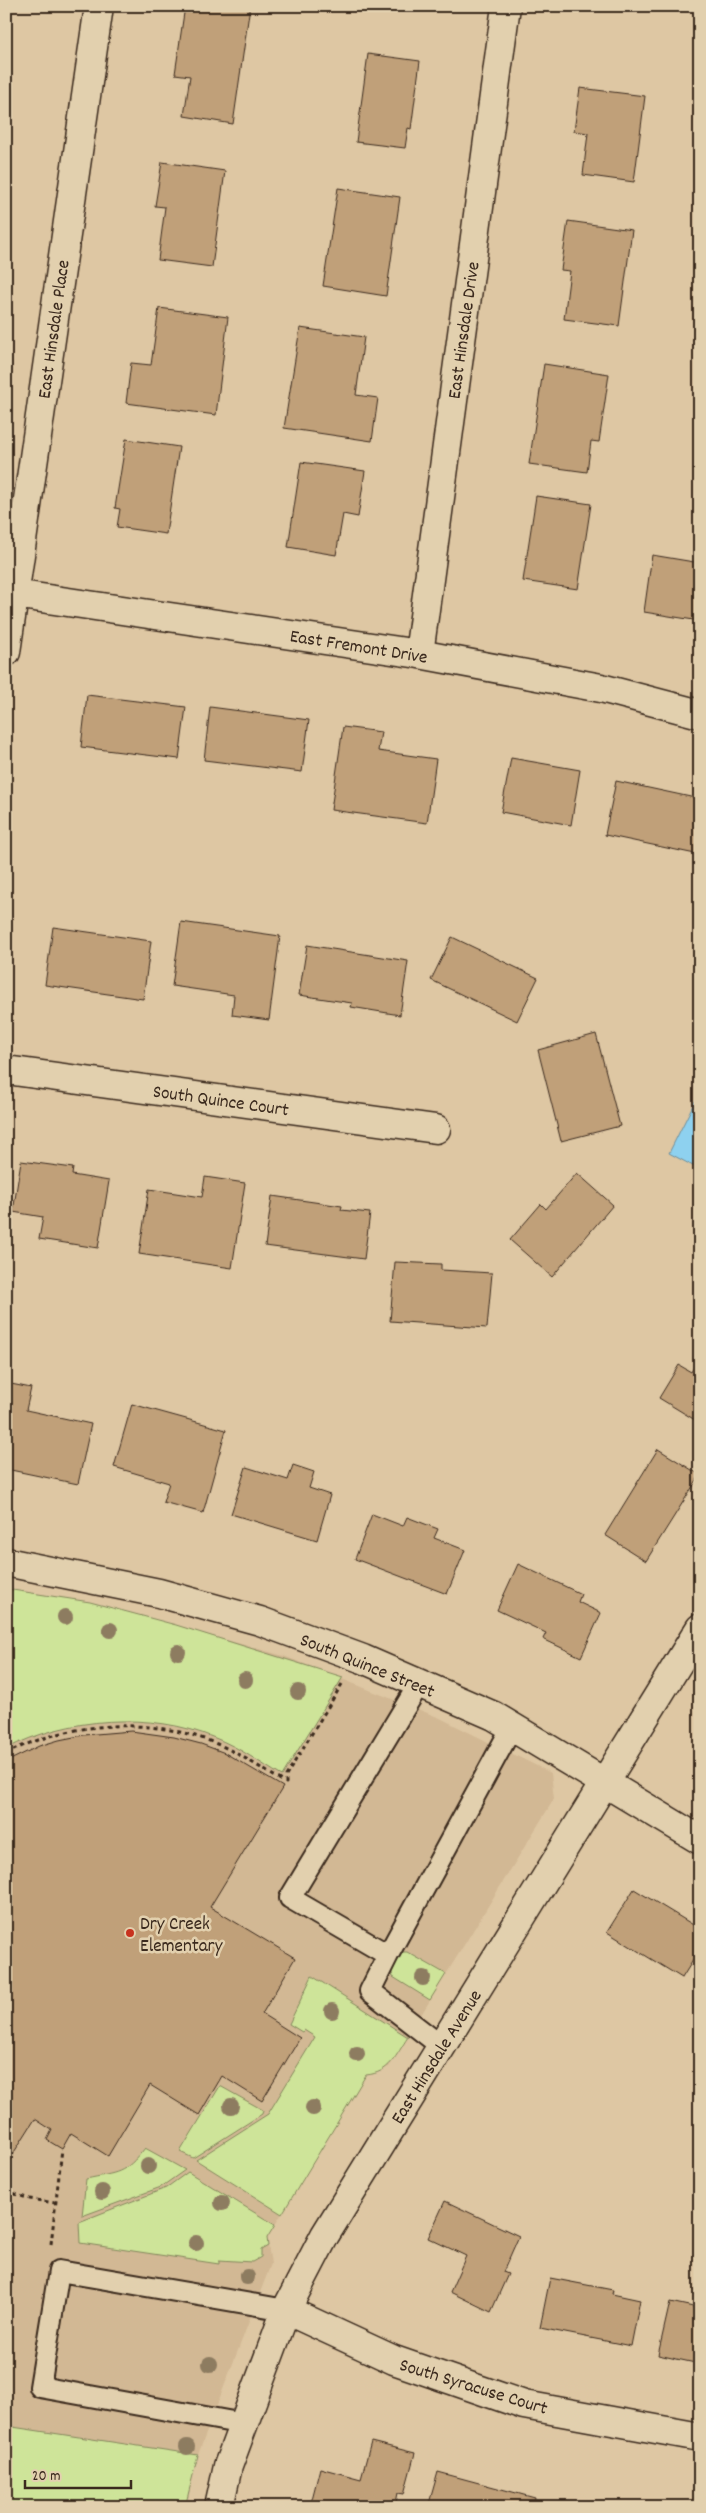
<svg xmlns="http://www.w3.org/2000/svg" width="706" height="2513" font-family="Dekko,sans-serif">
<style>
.built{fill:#d2b894}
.green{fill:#cee499;stroke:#84875c}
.water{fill:#8ed1ef;stroke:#6d8e9b}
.building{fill:#c0a079;stroke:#3b2a1e}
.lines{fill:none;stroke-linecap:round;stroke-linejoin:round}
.lane-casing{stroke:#3b2a1e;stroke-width:24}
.street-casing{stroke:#3b2a1e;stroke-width:31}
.path{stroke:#3b2a1e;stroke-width:3;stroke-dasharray:4 4;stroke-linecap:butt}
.lane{stroke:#e2d0ae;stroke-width:20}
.street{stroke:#e2d0ae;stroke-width:28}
.tree{fill:#8d7b60}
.poi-dot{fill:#c8321e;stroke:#e2d0ae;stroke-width:2}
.labels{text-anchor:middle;stroke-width:5;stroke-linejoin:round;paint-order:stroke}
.street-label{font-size:19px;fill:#3b2a1e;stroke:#e2d0ae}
.poi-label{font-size:19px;fill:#3b2a1e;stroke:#e2d0ae;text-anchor:start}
</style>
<rect width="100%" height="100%" fill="#dec7a3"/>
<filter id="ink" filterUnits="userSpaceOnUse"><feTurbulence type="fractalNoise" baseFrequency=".02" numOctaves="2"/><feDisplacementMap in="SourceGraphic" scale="10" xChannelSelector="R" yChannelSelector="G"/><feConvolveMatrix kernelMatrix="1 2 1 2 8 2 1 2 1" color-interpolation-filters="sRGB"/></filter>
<g filter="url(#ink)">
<path class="built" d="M 6,1589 L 90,1602 L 284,1656 L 440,1718 L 551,1773 L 554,1799 L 389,2067 L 366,2075 L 267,2238 L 271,2264 L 194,2465 L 187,2507 L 6,2507 Z"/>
<path class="green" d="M 6,1589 L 90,1602 L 176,1625 L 343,1677 L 282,1776 C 260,1763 239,1747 215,1738 C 151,1711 67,1717 6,1749 Z
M 401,1952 L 407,1952 L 446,1974 L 430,2000 L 393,1977 L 391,1970 Z
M 312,1976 L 408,2037 C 396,2055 390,2073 366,2075 L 282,2214 L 196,2160 L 268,2114 L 315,2037 L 304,2030 L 302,2032 L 289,2024 Z
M 220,2086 L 263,2110 L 262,2114 L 193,2158 L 180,2152 Z
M 145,2148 L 185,2170 L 161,2187 L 82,2216 L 86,2179 C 118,2172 124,2175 145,2148 Z
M 188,2172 L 275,2225 L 267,2238 L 268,2246 L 261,2250 L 261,2257 L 252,2262 L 219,2260 L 219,2264 L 80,2243 L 79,2222 L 166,2188 Z
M 6,2426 L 198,2455 L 185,2507 L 6,2507 Z"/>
<path class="water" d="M 695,1101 L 700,1104 L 700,1153 L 693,1166 L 669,1153 Z"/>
<path class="building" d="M 185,6 L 250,6 L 233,124 L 184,116 L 190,76 L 175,74 Z
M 368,54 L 420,61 L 411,129 L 408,128 L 405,148 L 356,142 Z
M 6,56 L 10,57 L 6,81 Z
M 580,88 L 645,96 L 634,182 L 583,175 L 588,133 L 574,131 Z
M 162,162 L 225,171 L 212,267 L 158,260 L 165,207 L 155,206 Z
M 338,188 L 400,197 L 386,296 L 323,286 Z
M 568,221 L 632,230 L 619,326 L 564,319 L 570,271 L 561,270 Z
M 159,308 L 228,317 L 216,415 L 126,403 L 131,363 L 151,365 Z
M 300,328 L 364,337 L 356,395 L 378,398 L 372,441 L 284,428 Z
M 544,364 L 609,374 L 599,442 L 591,441 L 587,472 L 529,464 Z
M 126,439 L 179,447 L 166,534 L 117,527 L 120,509 L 115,508 Z
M 301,462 L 365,471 L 358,517 L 343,514 L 336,555 L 288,547 Z
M 536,496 L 591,504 L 578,589 L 523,581 Z
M 652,555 L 700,563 L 700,621 L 644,612 Z
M 87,695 L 186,707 L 179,759 L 81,747 Z
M 210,707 L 309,720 L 302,772 L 204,760 Z
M 343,727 L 381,732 L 378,751 L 436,759 L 427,823 L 331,810 Z
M 511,758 L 580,770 L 571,825 L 501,812 Z
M 616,781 L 700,799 L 700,855 L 605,835 Z
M 181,922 L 280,936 L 269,1020 L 232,1015 L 234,995 L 172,986 Z
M 53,927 L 151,941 L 143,999 L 45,985 Z
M 452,937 L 538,978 L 517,1021 L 431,980 Z
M 307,945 L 408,961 L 400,1015 L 351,1007 L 352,1003 L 299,995 Z
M 596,1034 L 620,1126 L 561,1141 L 538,1050 Z
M 21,1161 L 73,1168 L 72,1175 L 109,1181 L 98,1248 L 39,1239 L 43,1217 L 13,1212 Z
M 577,1173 L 613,1205 L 552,1277 L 510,1240 L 541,1204 L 546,1209 Z
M 205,1177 L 245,1183 L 232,1268 L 139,1254 L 149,1189 L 202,1197 Z
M 272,1196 L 342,1206 L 341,1210 L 370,1213 L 364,1259 L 265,1246 Z
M 395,1262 L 441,1264 L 441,1270 L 492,1273 L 487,1328 L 390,1321 Z
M 700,1357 L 700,1423 L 659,1398 L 679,1365 L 691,1372 Z
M 6,1383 L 31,1388 L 26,1410 L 91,1424 L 78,1484 L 6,1469 Z
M 132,1404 L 226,1430 L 203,1513 L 163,1502 L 169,1483 L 114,1467 Z
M 658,1449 L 700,1475 L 646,1561 L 605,1535 Z
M 293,1465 L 314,1472 L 309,1488 L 330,1495 L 317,1540 L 231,1514 L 246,1467 L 288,1480 Z
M 372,1514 L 403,1526 L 407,1517 L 438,1529 L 434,1538 L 465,1550 L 447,1594 L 355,1559 Z
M 518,1564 L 581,1594 L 578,1602 L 601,1613 L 581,1657 L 543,1639 L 546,1633 L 497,1610 Z
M 131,1731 L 174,1737 L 201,1744 L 225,1753 L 283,1787 L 210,1907 L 295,1958 L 262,2014 L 300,2038 L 262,2101 L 222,2076 L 199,2115 L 150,2085 L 108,2156 L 71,2133 L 62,2149 L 47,2140 L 52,2130 L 35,2119 L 6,2165 L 6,1762 L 39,1746 L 59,1740 L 84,1735 Z
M 634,1889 L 700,1929 L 700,1949 L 682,1978 L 607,1932 Z
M 445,2201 L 519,2236 L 503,2272 L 508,2274 L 491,2312 L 450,2292 L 466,2256 L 428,2238 Z
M 550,2278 L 613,2290 L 612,2294 L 640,2300 L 631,2346 L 540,2328 Z
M 700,2301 L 700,2364 L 658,2355 L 670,2302 L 698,2308 Z
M 371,2442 L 415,2453 L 404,2494 L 398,2493 L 395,2507 L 310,2507 L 320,2468 L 361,2479 Z
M 438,2472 L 535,2498 L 533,2507 L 428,2507 Z"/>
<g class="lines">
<defs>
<path id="lane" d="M 419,1684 L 290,1898 L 388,1955 L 512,1727
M 388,1955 L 370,1991 L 441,2046
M 244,2424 L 40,2387 L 59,2271 L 286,2310"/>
<path id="street" d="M 14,594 L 419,654 L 601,688 L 700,714
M 6,652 L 99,6
M 419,654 L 506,6
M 6,1070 L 436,1129
M 6,1562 L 159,1593 L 260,1621 L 363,1659 L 494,1716 L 700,1840
M 286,2310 L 394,2360 L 524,2405 L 700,2437
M 219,2507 L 228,2466 L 286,2310 L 325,2235 L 700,1628"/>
</defs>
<use href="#lane" class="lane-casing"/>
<use href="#street" class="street-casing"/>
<path class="path" d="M 6,1754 C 68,1721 152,1716 217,1744 C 241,1754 263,1770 286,1783 L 286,1776 L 342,1684
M 6,2191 L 30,2199 L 55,2203
M 51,2244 L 62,2149"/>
<use href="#lane" class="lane"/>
<use href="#street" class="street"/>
</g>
<g class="tree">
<circle cx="65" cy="1617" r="8"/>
<circle cx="110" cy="1630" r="8"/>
<circle cx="178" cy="1652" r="8"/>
<circle cx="245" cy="1680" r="8"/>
<circle cx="298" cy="1692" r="8"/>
<circle cx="423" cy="1978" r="8"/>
<circle cx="332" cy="2011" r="8"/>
<circle cx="357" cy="2054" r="8"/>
<circle cx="231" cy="2106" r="8"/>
<circle cx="313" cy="2108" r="8"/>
<circle cx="148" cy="2166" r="8"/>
<circle cx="102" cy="2192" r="8"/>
<circle cx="222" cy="2203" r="8"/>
<circle cx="196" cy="2243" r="8"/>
<circle cx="247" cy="2277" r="8"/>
<circle cx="210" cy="2364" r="8"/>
<circle cx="187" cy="2447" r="8"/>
</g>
</g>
<circle class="poi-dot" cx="130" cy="1933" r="5"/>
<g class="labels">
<g class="street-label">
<text transform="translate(52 329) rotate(-82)" y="7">East Hinsdale Place</text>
<text transform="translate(462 330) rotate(-82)" y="7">East Hinsdale Drive</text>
<text transform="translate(359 645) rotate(9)" y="7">East Fremont Drive</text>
<text transform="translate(221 1099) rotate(8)" y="7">South Quince Court</text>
<text transform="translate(368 1664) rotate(22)" y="7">South Quince Street</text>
<text transform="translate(435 2056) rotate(-58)" y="7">East Hinsdale Avenue</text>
<text transform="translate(474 2385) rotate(17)" y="7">South Syracuse Court</text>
</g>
<g class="poi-label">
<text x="140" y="1929">Dry Creek<tspan x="140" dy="22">Elementary</tspan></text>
</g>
</g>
<rect width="706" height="2513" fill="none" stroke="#e2d0ae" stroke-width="25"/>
<rect x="12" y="12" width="681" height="2488" fill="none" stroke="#3b2a1e" stroke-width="2" filter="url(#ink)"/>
<path d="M25 2480v8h106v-8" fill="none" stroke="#3b2a1e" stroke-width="2.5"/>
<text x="32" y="2480" font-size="15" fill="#3b2a1e" stroke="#e2d0ae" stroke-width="4" paint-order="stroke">20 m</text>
</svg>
